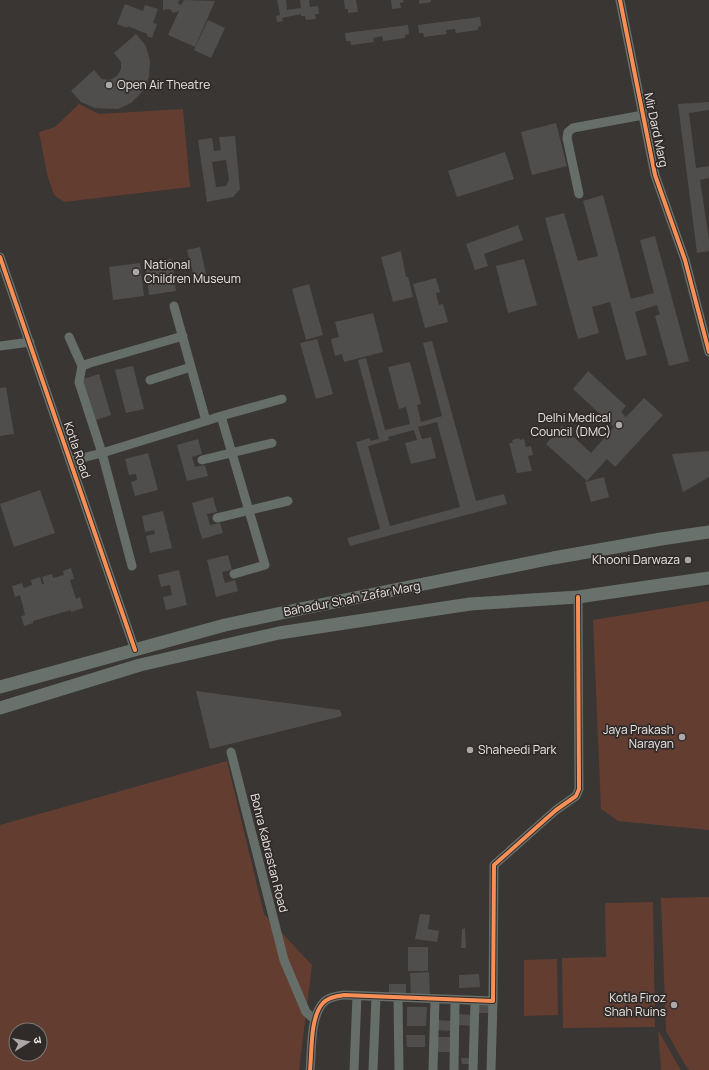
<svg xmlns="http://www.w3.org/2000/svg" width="709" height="1070" font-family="Manrope,'Noto Sans Devanagari',sans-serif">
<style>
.green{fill:#643d31;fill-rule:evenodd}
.building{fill:#504e4c;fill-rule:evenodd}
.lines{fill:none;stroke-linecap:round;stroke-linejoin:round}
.street{stroke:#666e6a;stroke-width:9}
.secondary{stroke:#68716b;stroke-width:13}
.cycleway-casing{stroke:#302b29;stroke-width:6}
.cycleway{stroke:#f78f57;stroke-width:4}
.poi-dot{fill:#aca8a7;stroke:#302b29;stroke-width:1.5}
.labels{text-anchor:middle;stroke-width:3.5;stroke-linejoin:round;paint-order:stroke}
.poi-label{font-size:12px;fill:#eae6e5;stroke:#302b29;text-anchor:end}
.street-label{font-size:12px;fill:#eae6e5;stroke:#302b29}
</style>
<rect width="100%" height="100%" fill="#393634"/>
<path class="green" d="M 79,104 L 99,114 L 183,109 L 190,187 L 64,202 L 54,195 L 47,174 L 39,132 L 55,127 Z
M 709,601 L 709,830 L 618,821 L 601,809 L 593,620 Z
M 227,761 L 264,914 L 312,965 L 299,1070 L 0,1070 L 0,825 ZM 16,1030 L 40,1030 L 40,1054 L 16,1054 Z
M 709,897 L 709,1070 L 689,1070 L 684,1063 L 666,1031 L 661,898 Z
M 653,902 L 655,1027 L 563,1028 L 562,958 L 606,957 L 605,903 Z
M 557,959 L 558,1015 L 524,1016 L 524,960 Z
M 658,1030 L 679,1067 L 681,1070 L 661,1070 Z"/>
<path class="building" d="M 163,0 L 179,0 L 178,3 L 181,5 L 184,0 L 215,1 L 195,47 L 168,35 L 179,11 L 173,13 L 170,9 L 163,10 Z
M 277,0 L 286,0 L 287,10 L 301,8 L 300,0 L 309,0 L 310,7 L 318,6 L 319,14 L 315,14 L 316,19 L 306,20 L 305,16 L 301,16 L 301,14 L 282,18 L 283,21 L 277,22 L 276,16 L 280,15 Z
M 344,0 L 356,0 L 358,12 L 348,13 L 348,9 L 345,9 Z
M 391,0 L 403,0 L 404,2 L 400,3 L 401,8 L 392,9 Z
M 419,0 L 431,0 L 431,2 L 419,4 Z
M 125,4 L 143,11 L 145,5 L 158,9 L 153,23 L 157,24 L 152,38 L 147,36 L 147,34 L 128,26 L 127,28 L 117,24 Z
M 480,17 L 481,26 L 478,27 L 478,30 L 456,33 L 455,29 L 446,30 L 447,34 L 424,37 L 423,33 L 419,33 L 418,25 Z
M 208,20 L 225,28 L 211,58 L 194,50 Z
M 408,25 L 409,34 L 405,35 L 405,38 L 383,41 L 382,36 L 373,38 L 374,42 L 351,45 L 350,41 L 346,41 L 345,33 Z
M 136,34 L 146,46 L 150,61 L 149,77 L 142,92 L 131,103 L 118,109 L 95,108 L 81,102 L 71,91 L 94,70 L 102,79 L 110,80 L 117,76 L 121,69 L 121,62 L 114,53 Z
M 709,102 L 709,110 L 689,113 L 696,168 L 709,166 L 709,178 L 700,180 L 709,239 L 709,251 L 697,253 L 678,104 Z
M 556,123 L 567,166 L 532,175 L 521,132 Z
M 235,136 L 240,189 L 233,197 L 207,202 L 198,140 L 212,138 L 214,151 L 221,150 L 219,137 ZM 226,160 L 229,180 L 226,186 L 216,187 L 212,162 Z
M 505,152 L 514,179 L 457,197 L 448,171 Z
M 603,195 L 631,299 L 654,293 L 640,240 L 655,236 L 689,361 L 669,366 L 655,316 L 660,314 L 657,305 L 635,312 L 647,355 L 626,360 L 610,302 L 592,307 L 599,333 L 578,339 L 545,218 L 564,213 L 578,261 L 598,256 L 583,201 Z
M 518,225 L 523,240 L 484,254 L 488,266 L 475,270 L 466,244 Z
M 200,247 L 206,274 L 194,277 L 187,250 Z
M 401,251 L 406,277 L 408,277 L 413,297 L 393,302 L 381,257 Z
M 172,259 L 176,291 L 149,295 L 146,270 L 162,268 L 161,260 Z
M 524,259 L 537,305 L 508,313 L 496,266 Z
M 140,263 L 144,296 L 113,300 L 109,267 Z
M 436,278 L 440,292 L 436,293 L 439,305 L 443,304 L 448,322 L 425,328 L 413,284 Z
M 309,284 L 323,335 L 306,340 L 292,289 Z
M 373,313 L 383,352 L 344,362 L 342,354 L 335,356 L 331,339 L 339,337 L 335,322 Z
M 317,339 L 333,394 L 316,399 L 300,343 Z
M 432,341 L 476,501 L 504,494 L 507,504 L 350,546 L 347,538 L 380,529 L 356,442 L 370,438 L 370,441 L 379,439 L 358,360 L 366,358 L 385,430 L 410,424 L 406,407 L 399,409 L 388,367 L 410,362 L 421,404 L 417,405 L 421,422 L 442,416 L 423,343 ZM 437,422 L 460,507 L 390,526 L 368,446 L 389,440 L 388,437 L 414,430 L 417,440 L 405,443 L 411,464 L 436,458 L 431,437 L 422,439 L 418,427 Z
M 133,366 L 144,409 L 126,413 L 115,370 Z
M 588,371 L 626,406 L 621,412 L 626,417 L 644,398 L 663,415 L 615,467 L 607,459 L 587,481 L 546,444 L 562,426 L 591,453 L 614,427 L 573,389 Z
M 99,374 L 111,415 L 96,420 L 83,379 Z
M 6,387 L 14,434 L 0,436 L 0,388 Z
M 519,438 L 520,440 L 524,439 L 526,447 L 531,446 L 533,455 L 528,456 L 532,471 L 517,473 L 509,443 L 513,443 L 512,440 Z
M 198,439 L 202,454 L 192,457 L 195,467 L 205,465 L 208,476 L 187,481 L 177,445 Z
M 709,451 L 709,477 L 683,492 L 672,454 Z
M 148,453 L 158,490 L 135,496 L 131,482 L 137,480 L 136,474 L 129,475 L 125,459 Z
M 604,477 L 609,497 L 591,502 L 585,482 Z
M 40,490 L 55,533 L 14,547 L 0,504 Z
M 213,497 L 217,512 L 207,514 L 210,525 L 220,523 L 223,533 L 202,539 L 192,503 Z
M 163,511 L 172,548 L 150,553 L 146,536 L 155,534 L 154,530 L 145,532 L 142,516 Z
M 228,555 L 232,570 L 222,572 L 225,583 L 235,580 L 238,591 L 216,597 L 207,560 Z
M 71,568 L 74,579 L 70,580 L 76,599 L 80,597 L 83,608 L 71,612 L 71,610 L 33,621 L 33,623 L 24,626 L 21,616 L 25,615 L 20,595 L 15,597 L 12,586 L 22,583 L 24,588 L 32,585 L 31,580 L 40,577 L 42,584 L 44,584 L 42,577 L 52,574 L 53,578 L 64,575 L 63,571 Z
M 179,570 L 187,605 L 166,610 L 163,597 L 172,595 L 170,585 L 161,587 L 158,575 Z
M 196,691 L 340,710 L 342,716 L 210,749 Z
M 420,914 L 430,915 L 428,929 L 439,931 L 437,942 L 415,939 Z
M 465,928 L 466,948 L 461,948 L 462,929 Z
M 408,947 L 428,947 L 428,971 L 408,971 Z
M 429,972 L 430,996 L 411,996 L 410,973 Z
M 479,974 L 480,987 L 459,988 L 459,975 Z
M 389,984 L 406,984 L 406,996 L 389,996 Z
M 476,1004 L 492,1004 L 491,1013 L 476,1013 Z
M 407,1007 L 427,1007 L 426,1026 L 407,1026 Z
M 456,1014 L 474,1015 L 474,1026 L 456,1025 Z
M 436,1020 L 453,1021 L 453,1031 L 435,1030 Z
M 406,1035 L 425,1035 L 425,1047 L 407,1047 Z
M 437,1037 L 452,1037 L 452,1052 L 436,1052 Z
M 461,1058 L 477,1058 L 478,1064 L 462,1064 Z"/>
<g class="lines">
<path class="street" d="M 620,0 L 655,175 L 685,260 L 709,352
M 579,194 L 567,138 L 568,132 L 573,128 L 643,115
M 0,257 L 135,650
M 174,306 L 206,421 L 221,416 L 265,565 L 234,574
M 69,337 L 82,366
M 0,346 L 30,342
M 150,380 L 191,367
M 221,416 L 282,399
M 202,460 L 272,443
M 70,461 L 102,453 L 206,421
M 217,518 L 288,501
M 132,566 L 102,453 L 79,382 L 82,366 L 90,363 L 183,336
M 231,752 L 284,960 L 306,1012 L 315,1020
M 398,999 L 399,1070
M 310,1070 C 312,1051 310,1017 323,1003 C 328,997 337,996 344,995 L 493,1001 L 494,865 L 556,810 L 576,796 L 579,789 L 578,597
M 354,1070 L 357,996
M 373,1070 L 376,997
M 433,1070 L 435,999
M 454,1070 L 455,1000
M 473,1070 L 475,1001
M 491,1070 L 493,1001"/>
<path class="secondary" d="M 0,687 L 225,625 L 300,609 L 553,558 L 661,539 L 709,532
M 0,708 L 140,665 L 279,633 L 470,604 L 578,597 L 709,578"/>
<defs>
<path id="cycleway" d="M 620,0 L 655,175 L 685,260 L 709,352
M 0,257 L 135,650
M 310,1070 C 312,1051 310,1017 323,1003 C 328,997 337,996 344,995 L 493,1001 L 494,865 L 556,810 L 576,796 L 579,789 L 578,597"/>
</defs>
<use href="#cycleway" class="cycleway-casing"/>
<use href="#cycleway" class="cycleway"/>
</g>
<g class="poi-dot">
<circle cx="109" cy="85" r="4"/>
<circle cx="136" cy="272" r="4"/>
<circle cx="619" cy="425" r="4"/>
<circle cx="688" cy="560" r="4"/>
<circle cx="682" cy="737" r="4"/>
<circle cx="470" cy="750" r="4"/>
<circle cx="674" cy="1005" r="4"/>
</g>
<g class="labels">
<g class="poi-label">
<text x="117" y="89" text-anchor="start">Open Air Theatre</text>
<text x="144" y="269" text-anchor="start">National<tspan x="144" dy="14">Children Museum</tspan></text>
<text x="611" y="422">Delhi Medical<tspan x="611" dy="14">Council (DMC)</tspan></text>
<text x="680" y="564">Khooni Darwaza</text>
<text x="674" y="734">Jaya Prakash<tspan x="674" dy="14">Narayan</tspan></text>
<text x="478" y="754" text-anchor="start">Shaheedi Park</text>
<text x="666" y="1002">Kotla Firoz<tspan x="666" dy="14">Shah Ruins</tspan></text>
</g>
<g class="street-label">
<text transform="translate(656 130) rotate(78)" y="4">Mir Dard Marg</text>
<text transform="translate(77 450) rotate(71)" y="4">Kotla Road</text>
<text transform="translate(352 599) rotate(-11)" y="4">Bahadur Shah Zafar Marg</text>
<text transform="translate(269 853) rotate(76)" y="4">Bohra Kabrastan Road</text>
</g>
</g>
<g transform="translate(28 1042) rotate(79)"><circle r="19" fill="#302b29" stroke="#7a7674"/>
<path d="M0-3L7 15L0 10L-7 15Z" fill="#aca8a7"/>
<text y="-6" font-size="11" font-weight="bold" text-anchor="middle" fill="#eae6e5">उ</text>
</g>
</svg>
